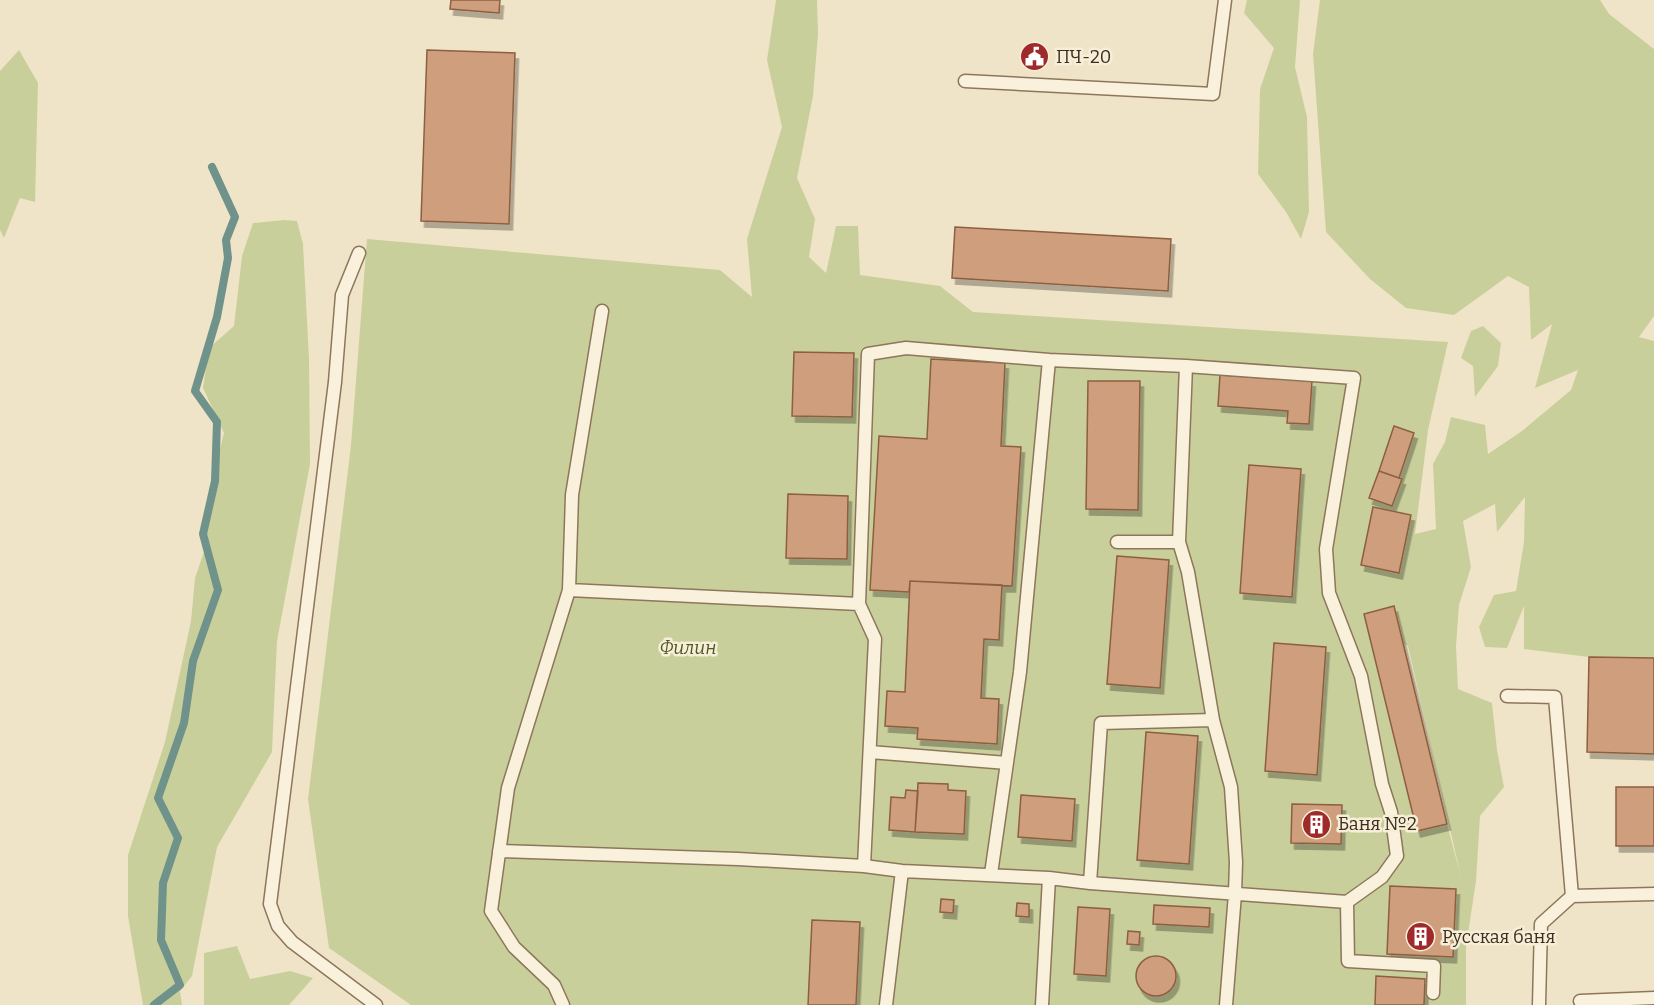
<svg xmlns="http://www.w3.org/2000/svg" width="1654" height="1005" font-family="Bitter,serif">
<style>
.green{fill:#c9cf9b;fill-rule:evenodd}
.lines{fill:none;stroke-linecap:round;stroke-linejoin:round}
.stream{stroke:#6f938a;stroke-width:8}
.building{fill:#cf9f7d;stroke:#8d5f41;stroke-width:1.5;filter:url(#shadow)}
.lane-casing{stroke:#8d765c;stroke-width:15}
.lane{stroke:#faf1dc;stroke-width:12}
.labels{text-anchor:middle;stroke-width:5;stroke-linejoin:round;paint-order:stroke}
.poi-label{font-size:18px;fill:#3d2e20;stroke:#f7eed8;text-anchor:start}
.park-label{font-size:18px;font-style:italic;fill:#4d5a26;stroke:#f7eed8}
</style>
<defs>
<filter id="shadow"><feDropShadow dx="3.5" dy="6" stdDeviation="0" flood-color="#0004"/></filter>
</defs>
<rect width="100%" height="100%" fill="#f0e4c8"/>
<path class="green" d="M 776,0 L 817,0 L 818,34 L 813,96 L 797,178 L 815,219 L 809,257 L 826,273 L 836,226 L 858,226 L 860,275 L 940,286 L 973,312 L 1448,342 L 1428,430 L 1415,534 L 1436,529 L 1433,464 L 1445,442 L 1451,417 L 1485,425 L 1488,454 L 1522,431 L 1571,390 L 1578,370 L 1535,388 L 1552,324 L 1531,340 L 1529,287 L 1508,276 L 1454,315 L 1406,308 L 1370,279 L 1326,232 L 1313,54 L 1320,0 L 1600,0 L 1609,14 L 1654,49 L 1654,316 L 1639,337 L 1654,341 L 1654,658 L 1589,657 L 1524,649 L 1524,606 L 1507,648 L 1485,647 L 1479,627 L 1494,595 L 1516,591 L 1524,542 L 1525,497 L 1497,532 L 1495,504 L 1463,521 L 1471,567 L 1459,605 L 1456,646 L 1458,689 L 1492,703 L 1497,750 L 1504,787 L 1480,816 L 1476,881 L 1466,947 L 1466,1005 L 411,1005 L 329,948 L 308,799 L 351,445 L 367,239 L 720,270 L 752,297 L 747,239 L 782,127 L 767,60 ZM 1404,644 L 1408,646 L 1461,877 L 1447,824 Z
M 1247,0 L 1300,0 L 1295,67 L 1307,117 L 1309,212 L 1301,239 L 1286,212 L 1258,174 L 1260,89 L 1274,48 L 1244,13 Z
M 19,50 L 38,83 L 35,202 L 20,198 L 4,238 L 0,230 L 0,71 Z
M 284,220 L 297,221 L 303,244 L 309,358 L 310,464 L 277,641 L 272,752 L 217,847 L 192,976 L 180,991 L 182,1005 L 143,1005 L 128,916 L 128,855 L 165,742 L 191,621 L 195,578 L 206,546 L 208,496 L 224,433 L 203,388 L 209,348 L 234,326 L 242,256 L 253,223 Z
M 1483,326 L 1501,343 L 1498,366 L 1475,397 L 1473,366 L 1461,358 L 1471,331 Z
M 237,946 L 250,979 L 290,971 L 313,978 L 289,1005 L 204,1005 L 204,953 Z"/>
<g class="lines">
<path class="stream" d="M 154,1005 L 180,985 L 161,940 L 163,883 L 178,838 L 158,798 L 184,723 L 193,661 L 218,590 L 203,534 L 215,481 L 217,422 L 195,391 L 217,317 L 228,258 L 226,240 L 235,217 L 212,167"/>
</g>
<path class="building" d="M 451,0 L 500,0 L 499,13 L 450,9 Z
M 427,50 L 515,53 L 509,224 L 421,221 Z
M 955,227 L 1171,239 L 1168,291 L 952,278 Z
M 794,352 L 854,353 L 852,417 L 792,416 Z
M 931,359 L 1005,363 L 1001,446 L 1021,447 L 1012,586 L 910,581 L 909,592 L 870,590 L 879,436 L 927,439 Z
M 1220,375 L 1312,381 L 1309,424 L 1287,423 L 1288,411 L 1218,406 Z
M 1088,381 L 1140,381 L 1138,510 L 1086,509 Z
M 1394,426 L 1414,433 L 1399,478 L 1379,471 Z
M 1249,465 L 1301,469 L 1292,597 L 1240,593 Z
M 1379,471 L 1402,479 L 1392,506 L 1369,498 Z
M 788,494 L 848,496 L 847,559 L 786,558 Z
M 1373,507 L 1411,515 L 1399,573 L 1361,565 Z
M 1117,556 L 1169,560 L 1160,688 L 1107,684 Z
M 910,581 L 1002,585 L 999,640 L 984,639 L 981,698 L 999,699 L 997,744 L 917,739 L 918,728 L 885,726 L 887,691 L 905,692 Z
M 1394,606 L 1447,824 L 1417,831 L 1364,614 Z
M 1274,643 L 1326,647 L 1317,775 L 1265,771 Z
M 1589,657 L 1654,658 L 1654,754 L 1587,752 Z
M 1146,732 L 1198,736 L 1189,864 L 1137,860 Z
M 918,783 L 948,784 L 948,790 L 966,791 L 964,834 L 915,832 Z
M 1616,787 L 1654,787 L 1654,846 L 1616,846 Z
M 906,790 L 918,791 L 915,832 L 889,830 L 891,797 L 905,798 Z
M 1021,795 L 1075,799 L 1072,841 L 1018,837 Z
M 1292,804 L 1342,805 L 1341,844 L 1291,843 Z
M 1390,886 L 1456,889 L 1453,957 L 1387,954 Z
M 941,899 L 954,900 L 953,913 L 940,912 Z
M 1017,903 L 1029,904 L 1029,917 L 1016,916 Z
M 1154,905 L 1210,908 L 1209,927 L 1153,924 Z
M 1078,907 L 1110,909 L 1106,976 L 1074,974 Z
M 812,920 L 860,922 L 856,1005 L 808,1005 Z
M 1128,931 L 1140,932 L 1139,945 L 1127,944 Z
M1136 976a20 20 0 1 1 40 0a20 20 0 1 1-40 0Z
M 1376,976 L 1425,979 L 1424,1005 L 1375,1005 Z"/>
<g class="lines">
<defs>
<path id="lane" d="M 965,81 L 1213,94 L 1225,0
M 359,253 L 342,295 L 335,382 L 270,904 L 278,926 L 292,942 L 376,1005
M 1186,366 L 1354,378 L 1326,549 L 1329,593 L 1361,676 L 1382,784 L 1391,812 L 1397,856 L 1382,877 L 1347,902
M 1179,542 L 1188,572 L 1213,720 L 1231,787 L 1236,862 L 1235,894 L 1226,1005
M 569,590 L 859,604
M 1507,696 L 1555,697 L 1572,896 L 1541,924 L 1539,1005
M 870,752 L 1007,763
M 499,851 L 738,859 L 864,866 L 902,871 L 1049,878 L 1090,883 L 1347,902 L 1348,961 L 1434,966 L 1433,993
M 864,866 L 875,639 L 859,604 L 868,354 L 906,348 L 1049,360 L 1186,366 L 1179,542 L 1117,542
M 991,874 L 1020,672 L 1049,360
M 1090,883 L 1101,723 L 1213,720
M 1572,896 L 1654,894
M 1580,1001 L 1654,998
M 563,1005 L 554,985 L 514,947 L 491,911 L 508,788 L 569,590 L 572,495 L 602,311
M 886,1005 L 902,871
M 1042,1005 L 1049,878"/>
</defs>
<use href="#lane" class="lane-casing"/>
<use href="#lane" class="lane"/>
</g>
<defs>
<symbol id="civic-disc" viewBox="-11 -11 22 22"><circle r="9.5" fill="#9e2a2b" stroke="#f7eed8"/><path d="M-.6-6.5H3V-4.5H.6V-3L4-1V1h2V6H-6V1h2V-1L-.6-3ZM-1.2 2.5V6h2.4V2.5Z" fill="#fff"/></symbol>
<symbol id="building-disc" viewBox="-11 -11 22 22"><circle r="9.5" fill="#9e2a2b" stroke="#f7eed8"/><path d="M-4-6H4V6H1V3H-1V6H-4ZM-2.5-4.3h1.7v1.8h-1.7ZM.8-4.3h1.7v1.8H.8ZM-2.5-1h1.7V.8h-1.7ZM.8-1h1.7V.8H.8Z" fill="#fff"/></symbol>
</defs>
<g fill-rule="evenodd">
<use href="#civic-disc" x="1018" y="40" width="33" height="33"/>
<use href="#building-disc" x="1300" y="808" width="33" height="33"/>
<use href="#building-disc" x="1404" y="920" width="33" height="33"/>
</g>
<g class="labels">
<g class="poi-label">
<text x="1056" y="63">ПЧ-20</text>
<text x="1338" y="830">Баня №2</text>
<text x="1442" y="943">Русская баня</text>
</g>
<g class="park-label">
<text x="688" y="654">Филин</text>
</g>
</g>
</svg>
